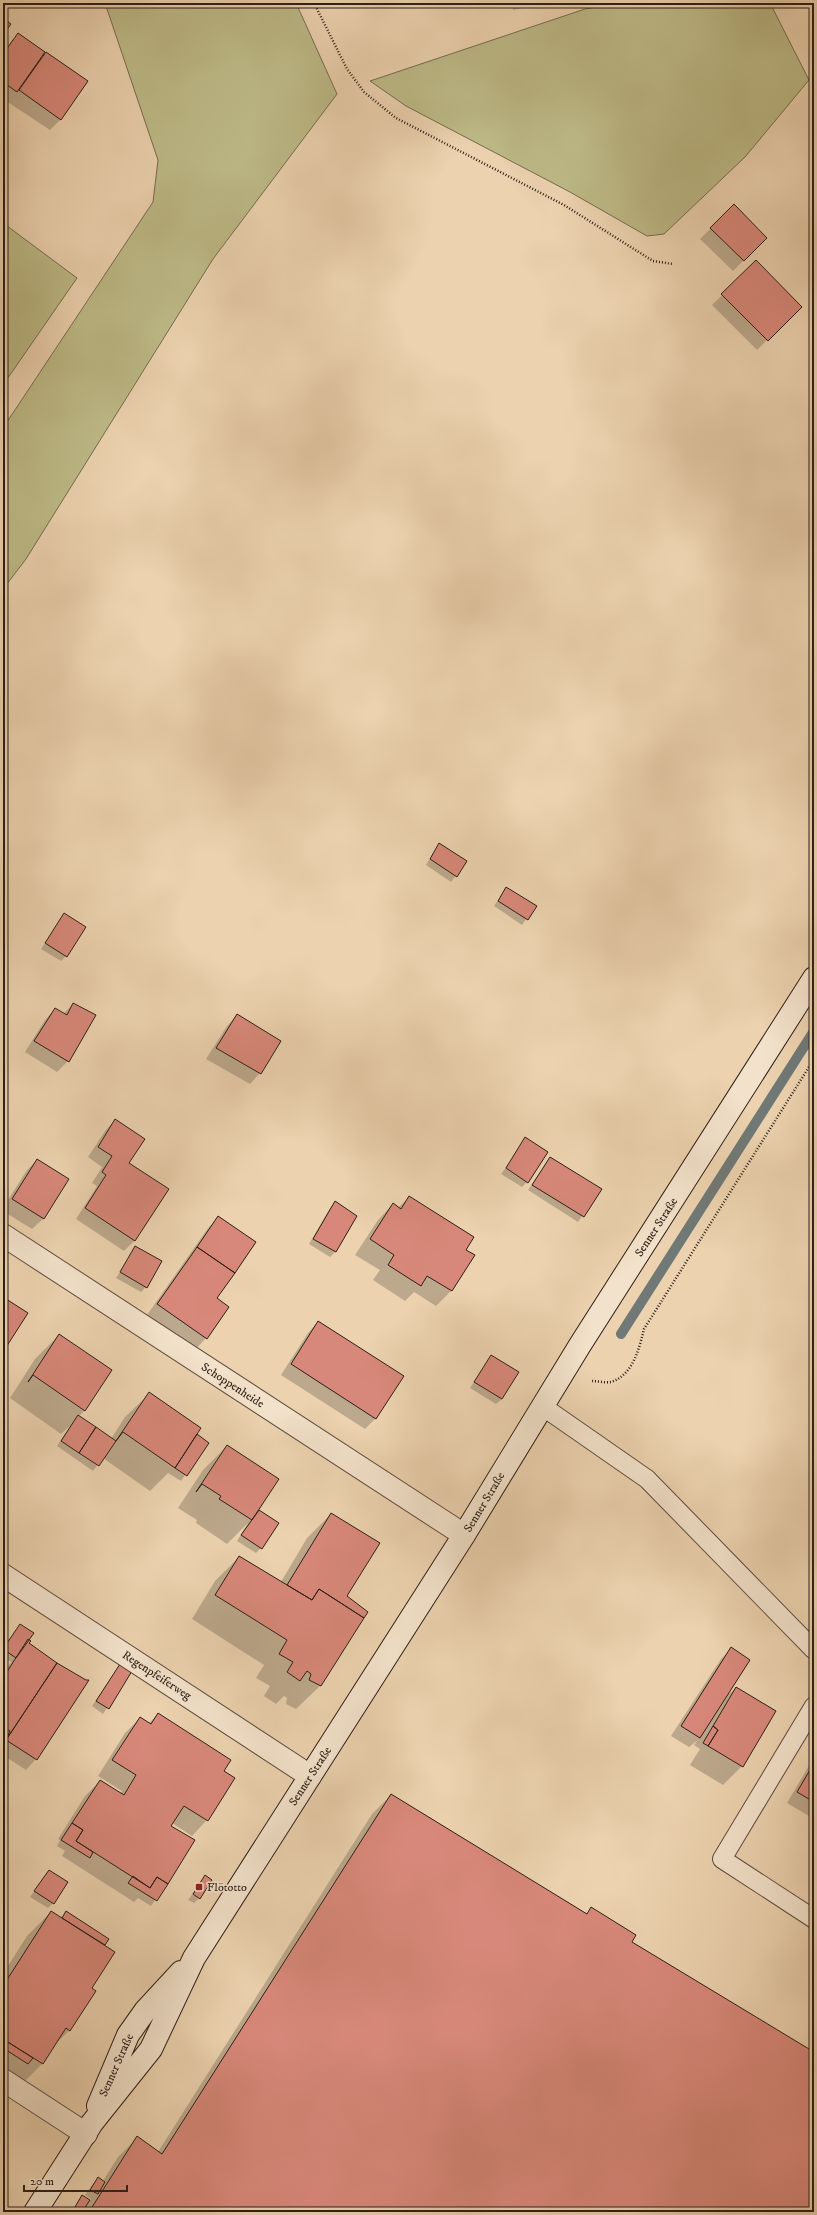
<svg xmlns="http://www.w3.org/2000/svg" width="817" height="2215" font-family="'IM FELL DW Pica',serif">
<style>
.green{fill:#bdba87;stroke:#756c4f}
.shadow{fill:#0003}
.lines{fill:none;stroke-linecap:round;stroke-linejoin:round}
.stream{stroke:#707976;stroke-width:10}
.building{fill:#d8887a;stroke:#2d1f17}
.service-casing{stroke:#5d4c3d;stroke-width:20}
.minor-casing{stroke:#5d4c3d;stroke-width:24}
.secondary-casing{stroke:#2d1f17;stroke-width:24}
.path{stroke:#2d1f17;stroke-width:2.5;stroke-dasharray:1 2;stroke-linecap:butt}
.service{stroke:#f3e2cb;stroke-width:18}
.minor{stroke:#f3e2cb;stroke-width:22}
.secondary{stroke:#f3e2cb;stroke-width:22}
.poi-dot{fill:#8f2418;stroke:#f3e2cb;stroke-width:1.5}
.labels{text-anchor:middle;stroke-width:3;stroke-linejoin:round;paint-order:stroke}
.street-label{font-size:12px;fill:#2d1f17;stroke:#f3e2cb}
.poi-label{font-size:12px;fill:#2d1f17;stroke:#f3e2cb;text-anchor:start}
</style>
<rect width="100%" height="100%" fill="#ecd2af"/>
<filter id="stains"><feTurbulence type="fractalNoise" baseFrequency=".005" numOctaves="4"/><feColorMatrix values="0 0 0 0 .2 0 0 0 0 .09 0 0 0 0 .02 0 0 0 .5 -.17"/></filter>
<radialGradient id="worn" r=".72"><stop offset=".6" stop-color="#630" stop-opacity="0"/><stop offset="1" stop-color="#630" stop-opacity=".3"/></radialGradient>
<path class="green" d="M 105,3 L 296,3 L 337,94 L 213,259 L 26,559 L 3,589 L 3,428 L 153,202 L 158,160 Z
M 615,3 L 770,3 L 809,80 L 745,157 L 664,234 L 647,236 L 570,192 L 406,106 L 370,81 L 585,9 Z
M 3,223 L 77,278 L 3,385 Z"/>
<path class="shadow" d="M 512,3 L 545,3 L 513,10 Z
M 18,34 L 87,82 L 61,119 L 50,130 L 3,99 L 3,51 Z
M 734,206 L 766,238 L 733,271 L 700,239 Z
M 756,262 L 800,307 L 757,350 L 712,305 Z
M 439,844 L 466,862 L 451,882 L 426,865 Z
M 506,888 L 535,906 L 522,925 L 494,906 Z
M 65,914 L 66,956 L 61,961 L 41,949 Z
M 73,1004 L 95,1016 L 68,1061 L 57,1072 L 25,1052 L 45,1020 L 55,1009 L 63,1014 Z
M 237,1015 L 260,1073 L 250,1084 L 206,1059 L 227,1026 Z
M 115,1120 L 128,1163 L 135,1240 L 124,1251 L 76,1219 L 97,1186 L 92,1183 L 102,1167 L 88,1157 L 105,1131 Z
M 526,1139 L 527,1182 L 522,1187 L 501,1174 Z
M 550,1158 L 600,1190 L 578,1222 L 528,1190 Z
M 37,1160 L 68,1179 L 43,1219 L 32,1229 L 3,1211 L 3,1208 L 27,1170 Z
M 409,1197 L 465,1250 L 473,1256 L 451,1291 L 436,1306 L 414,1292 L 405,1301 L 373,1280 L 380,1270 L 355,1255 L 378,1220 L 393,1204 L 398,1208 Z
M 335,1203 L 356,1216 L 335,1252 L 330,1257 L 309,1244 L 330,1208 Z
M 218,1218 L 216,1298 L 206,1338 L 196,1349 L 147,1315 L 208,1228 Z
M 136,1247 L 146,1287 L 141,1292 L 116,1278 Z
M 318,1322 L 402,1376 L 375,1419 L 365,1429 L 281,1375 L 308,1333 Z
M 59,1335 L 85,1410 L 78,1417 L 111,1439 L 125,1417 L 149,1394 L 208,1443 L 181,1481 L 168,1473 L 150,1491 L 103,1458 L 93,1471 L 57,1446 L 70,1426 L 61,1434 L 10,1398 L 35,1359 Z
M 491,1356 L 502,1399 L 496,1404 L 470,1388 Z
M 227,1446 L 255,1515 L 261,1548 L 256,1553 L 237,1541 L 248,1523 L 227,1544 L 196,1523 L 197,1520 L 178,1508 L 203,1470 Z
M 331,1514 L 320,1686 L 296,1709 L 286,1704 L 287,1698 L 284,1696 L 276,1704 L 264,1696 L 270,1686 L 256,1678 L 264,1665 L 192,1619 L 215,1581 L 239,1557 L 281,1582 L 307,1538 Z
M 20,1626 L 28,1640 L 36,1759 L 26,1770 L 3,1755 L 3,1674 L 11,1662 L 3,1657 L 3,1648 Z
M 731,1649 L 724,1698 L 736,1688 L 742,1766 L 723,1785 L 690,1765 L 700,1749 L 694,1745 L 698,1740 L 689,1747 L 671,1736 L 721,1659 Z
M 120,1665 L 131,1672 L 103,1714 L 92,1706 Z
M 158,1714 L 223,1771 L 234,1778 L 207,1820 L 192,1836 L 172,1823 L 170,1826 L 194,1841 L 151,1906 L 138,1898 L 134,1902 L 62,1856 L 65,1851 L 57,1846 L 60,1840 L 58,1839 L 85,1796 L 100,1781 L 120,1794 L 122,1791 L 98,1776 L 125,1733 L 140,1718 L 148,1724 Z
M 814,1757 L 814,1819 L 787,1803 Z
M 391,1795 L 586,1914 L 591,1909 L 631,1942 L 814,2053 L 814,2212 L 71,2212 L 83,2197 L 90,2201 L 91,2199 L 85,2195 L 93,2184 L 98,2178 L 103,2181 L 118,2157 L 137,2138 L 158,2152 L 372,1814 Z
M 49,1871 L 53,1903 L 48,1908 L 30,1897 Z
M 205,1877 L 199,1898 L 194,1903 L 188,1900 Z
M 51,1912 L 60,1918 L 66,1913 L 108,1939 L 103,1945 L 90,1988 L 70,2030 L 53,2046 L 42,2064 L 18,2088 L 3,2078 L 3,1974 L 27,1936 Z"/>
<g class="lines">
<path class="stream" d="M 621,1334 L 814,1031"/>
</g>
<path class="building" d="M 3,18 L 11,24 L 3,35 Z
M 18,33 L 45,52 L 17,92 L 3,82 L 3,54 Z
M 46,52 L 88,81 L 61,120 L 19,90 Z
M 734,204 L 767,238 L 744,261 L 710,228 Z
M 756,260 L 802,307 L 768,341 L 721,294 Z
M 439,843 L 467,861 L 457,877 L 430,859 Z
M 506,887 L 537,906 L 528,920 L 498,901 Z
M 64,913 L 86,927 L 67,957 L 45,943 Z
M 73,1003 L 96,1015 L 69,1062 L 34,1041 L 55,1008 L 67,1015 Z
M 237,1014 L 281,1041 L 261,1074 L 216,1048 Z
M 115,1119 L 145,1139 L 129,1163 L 169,1189 L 135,1241 L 85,1208 L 106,1175 L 102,1172 L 112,1156 L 98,1147 Z
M 525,1137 L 548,1152 L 528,1183 L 506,1168 Z
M 550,1157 L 602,1189 L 584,1217 L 532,1185 Z
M 37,1159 L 69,1179 L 44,1219 L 12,1199 Z
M 409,1196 L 474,1237 L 466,1250 L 475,1255 L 452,1291 L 427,1276 L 421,1286 L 388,1265 L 394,1255 L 370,1239 L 393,1203 L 401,1209 Z
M 335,1201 L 357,1216 L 336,1252 L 313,1239 Z
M 218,1216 L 256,1242 L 235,1273 L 197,1247 Z
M 135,1246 L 162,1261 L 147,1288 L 120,1272 Z
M 197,1247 L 235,1273 L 217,1298 L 229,1307 L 207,1339 L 157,1304 Z
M 3,1297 L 28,1313 L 3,1352 Z
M 318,1321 L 404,1376 L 376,1419 L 291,1364 Z
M 59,1334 L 112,1370 L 85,1411 L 33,1375 L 28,1382 Z
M 491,1355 L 519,1372 L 502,1399 L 474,1382 Z
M 149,1392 L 201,1428 L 175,1468 L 123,1432 L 116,1441 Z
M 78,1415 L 96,1427 L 79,1453 L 61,1441 Z
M 96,1427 L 116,1441 L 99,1466 L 79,1453 Z
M 197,1434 L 209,1443 L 187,1476 L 175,1468 Z
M 227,1445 L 279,1479 L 252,1520 L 219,1499 L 221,1496 L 202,1484 L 196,1492 Z
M 259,1510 L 279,1523 L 262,1549 L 241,1535 Z
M 331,1513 L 380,1543 L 347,1596 L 368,1612 L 364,1618 L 319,1589 L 312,1600 L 287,1585 Z
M 239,1556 L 312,1600 L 319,1589 L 364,1618 L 321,1686 L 309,1680 L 311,1674 L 307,1671 L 300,1681 L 287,1672 L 293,1662 L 279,1654 L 287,1640 L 215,1595 Z
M 20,1624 L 34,1633 L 16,1658 L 3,1649 Z
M 28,1639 L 31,1641 L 29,1643 L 57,1663 L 6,1740 L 10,1731 L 3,1727 L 3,1678 Z
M 731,1647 L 750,1660 L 700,1738 L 681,1726 Z
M 57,1663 L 86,1680 L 89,1680 L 37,1760 L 6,1740 Z
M 120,1664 L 132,1671 L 109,1709 L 96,1701 Z
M 736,1687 L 776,1711 L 743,1767 L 708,1746 L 718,1730 L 713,1726 Z
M 158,1713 L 231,1760 L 224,1771 L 235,1778 L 208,1821 L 184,1806 L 171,1826 L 195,1840 L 168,1884 L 157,1877 L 150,1888 L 76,1841 L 83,1830 L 72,1823 L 100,1780 L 124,1795 L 136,1775 L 112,1760 L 140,1717 L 151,1724 Z
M 713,1726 L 718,1730 L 708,1746 L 703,1743 Z
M 814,1763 L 814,1802 L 797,1792 Z
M 391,1794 L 587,1914 L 591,1907 L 636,1935 L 632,1942 L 814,2052 L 814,2212 L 89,2212 L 137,2136 L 162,2154 Z
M 72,1823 L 83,1830 L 76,1841 L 93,1852 L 90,1858 L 61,1840 Z
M 49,1870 L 68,1882 L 54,1904 L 34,1891 Z
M 205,1875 L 212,1880 L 200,1899 L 193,1894 Z
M 133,1876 L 150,1888 L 157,1877 L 168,1884 L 157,1901 L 128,1883 Z
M 51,1911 L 115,1952 L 92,1988 L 96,1991 L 70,2031 L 66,2028 L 43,2064 L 3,2039 L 3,1986 Z
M 66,1911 L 109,1939 L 105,1945 L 62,1918 Z
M 3,2039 L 33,2058 L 28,2064 L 3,2048 Z
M 3,2120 L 7,2122 L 7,2130 L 3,2135 Z
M 98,2177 L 105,2182 L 98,2194 L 90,2190 Z
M 82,2195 L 90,2200 L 82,2212 L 72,2212 Z"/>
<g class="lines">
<defs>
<path id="service" d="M 542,1406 L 647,1479 L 814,1650
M 814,1706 L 722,1859 L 814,1919"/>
<path id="minor" d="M 3,1235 L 464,1535
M 3,1575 L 310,1776
M 3,2080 L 86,2134"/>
<path id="secondary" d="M 98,2106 L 128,2035 L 145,2011 L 181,1972
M 35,2212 L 92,2123 L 151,2049 L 194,1958 L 464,1535 L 580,1345 L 814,978"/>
</defs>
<use href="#service" class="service-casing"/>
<use href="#minor" class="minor-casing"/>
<use href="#secondary" class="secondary-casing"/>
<path class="path" d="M 314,3 L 347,69 L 364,92 L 396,118 L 564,205 L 653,261 L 673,264
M 592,1381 C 597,1381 605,1383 611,1382 C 633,1375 639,1349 644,1329 L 814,1059"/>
<use href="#service" class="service"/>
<use href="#minor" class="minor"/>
<use href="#secondary" class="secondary"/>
</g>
<rect class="poi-dot" x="195" y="1883" width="8" height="8" rx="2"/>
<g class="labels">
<g class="street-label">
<text transform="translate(656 1227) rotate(-57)" y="4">Senner Straße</text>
<text transform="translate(233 1385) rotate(33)" y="4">Schoppenheide</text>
<text transform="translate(484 1502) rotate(-59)" y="4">Senner Straße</text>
<text transform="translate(157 1675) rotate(33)" y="4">Regenpfeiferweg</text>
<text transform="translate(310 1776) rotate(-57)" y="4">Senner Straße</text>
<text transform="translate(116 2065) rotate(-66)" y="4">Senner Straße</text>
</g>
<g class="poi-label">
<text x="207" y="1891">Flötotto</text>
</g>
</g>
<rect width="817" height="2215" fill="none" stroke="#ecd2af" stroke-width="16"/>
<rect x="4" y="4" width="809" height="2207" fill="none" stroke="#2d1f17" stroke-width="2"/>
<rect x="8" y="8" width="801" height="2199" fill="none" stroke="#2d1f17"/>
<path d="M24 2185v6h103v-6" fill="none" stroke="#2d1f17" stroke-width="2"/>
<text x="30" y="2185" font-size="12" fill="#2d1f17" stroke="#f3e2cb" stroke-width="3" paint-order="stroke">20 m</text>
<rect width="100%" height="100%" filter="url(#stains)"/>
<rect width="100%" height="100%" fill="url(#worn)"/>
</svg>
